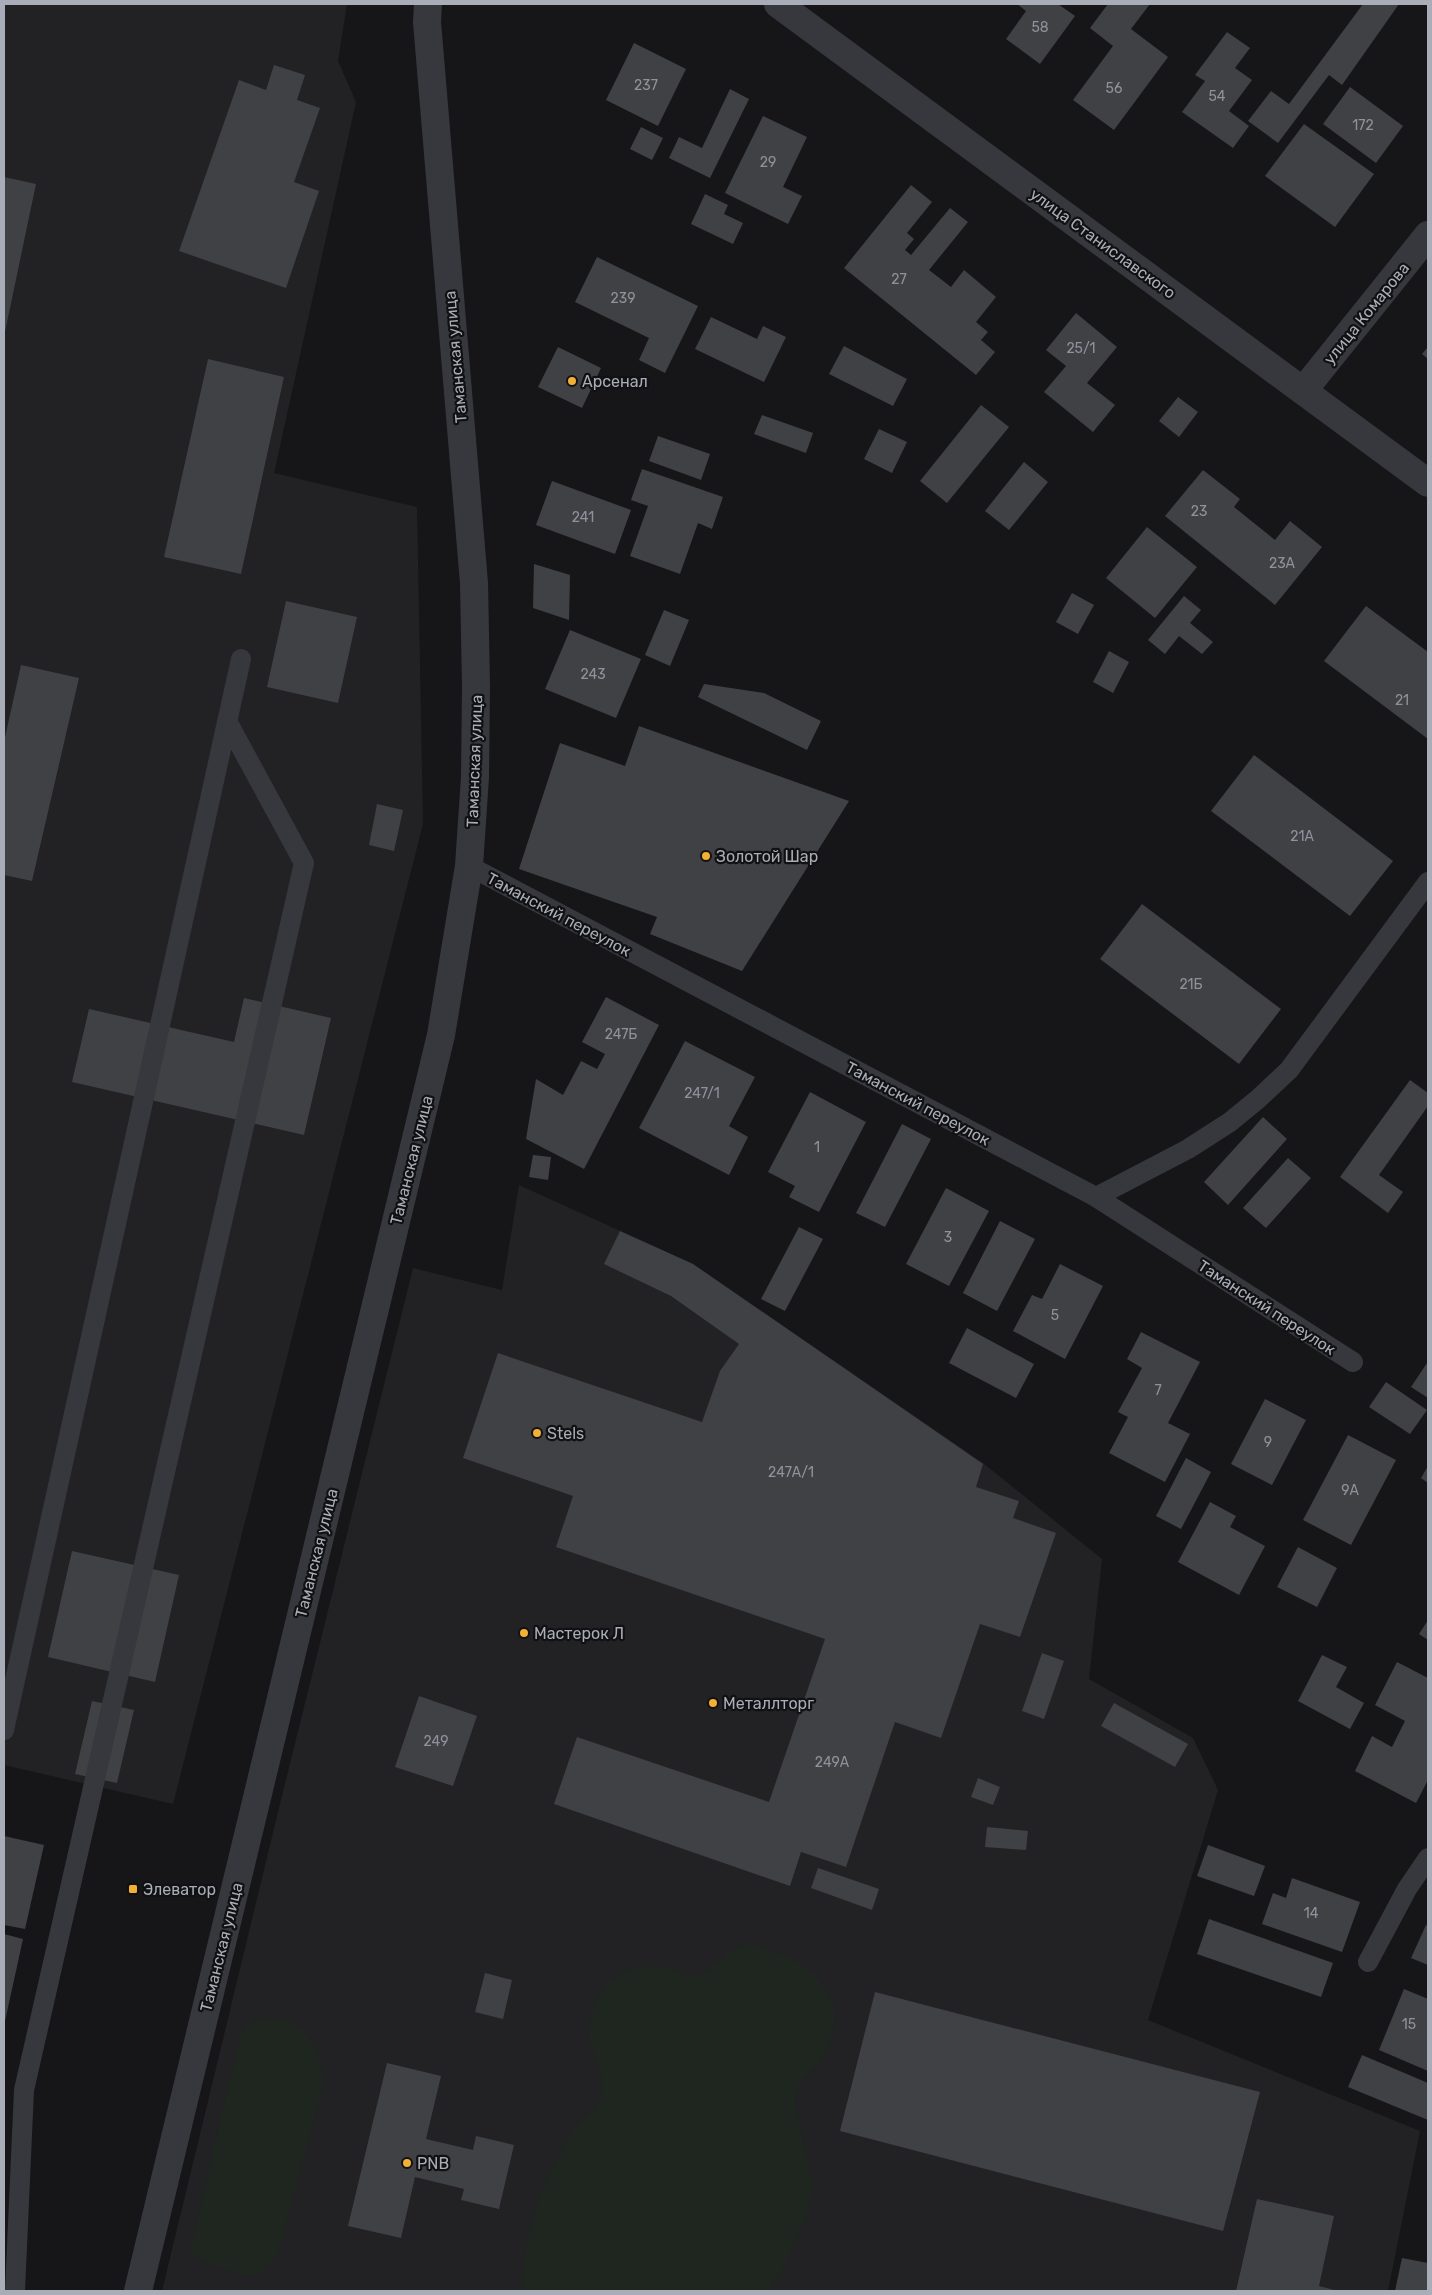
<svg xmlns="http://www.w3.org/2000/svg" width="1432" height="2295" font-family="Rubik,sans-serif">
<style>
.built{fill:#222225}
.green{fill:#1e261f}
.building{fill:#404145}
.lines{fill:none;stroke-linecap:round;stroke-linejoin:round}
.service{stroke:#37383d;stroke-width:20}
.minor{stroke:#37383d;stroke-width:28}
.tertiary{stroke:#37383d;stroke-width:28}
.poi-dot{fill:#f2b134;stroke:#111113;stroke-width:2}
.labels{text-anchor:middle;stroke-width:4.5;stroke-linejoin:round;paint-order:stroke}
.number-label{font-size:14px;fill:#8e929b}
.street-label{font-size:16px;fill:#a8adb8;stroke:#111113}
.poi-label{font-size:16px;fill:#a8adb8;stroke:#111113;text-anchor:start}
</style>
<rect width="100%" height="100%" fill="#161618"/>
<path class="built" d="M 4,4 L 347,4 L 338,61 L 356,102 L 274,473 L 417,507 L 423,824 L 173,1804 L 4,1765 Z
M 519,1185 L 693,1264 L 983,1463 L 1102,1559 L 1089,1679 L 1193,1738 L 1218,1790 L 1148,2020 L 1420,2131 L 1388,2291 L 162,2291 L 278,1812 L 413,1268 L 502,1290 Z"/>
<path class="green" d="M 750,1944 C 808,1958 859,1995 822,2059 C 819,2064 814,2068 810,2073 C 802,2081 798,2089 794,2099 L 813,2185 L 809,2209 L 800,2232 L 781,2272 L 768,2291 L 522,2291 C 523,2246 537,2188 562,2150 C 566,2143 571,2134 576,2128 C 585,2117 599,2110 601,2095 C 605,2075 595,2062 591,2044 C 585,2024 595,1995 610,1981 C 624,1967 653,1963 671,1968 C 677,1970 682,1975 688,1976 C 707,1980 719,1959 732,1950 C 737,1946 744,1945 750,1944 Z
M 259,2018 C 269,2019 283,2018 293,2024 C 312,2034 324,2063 324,2083 L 277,2257 C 256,2281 250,2279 222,2268 C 212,2264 202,2261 193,2255 L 191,2246 L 240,2037 L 245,2026 Z"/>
<path class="building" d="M 1017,4 L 1058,4 L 1075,16 L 1040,64 L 1006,39 L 1026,11 Z
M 1108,4 L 1150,4 L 1131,29 L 1168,57 L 1114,130 L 1073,100 L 1113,46 L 1090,28 Z
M 1363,4 L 1399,4 L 1342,85 L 1329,75 L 1278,143 L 1248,121 L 1271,91 L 1289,104 Z
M 1227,32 L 1250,48 L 1235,68 L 1252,80 L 1229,111 L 1249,126 L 1233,148 L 1182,112 L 1205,81 L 1195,75 Z
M 634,43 L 686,69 L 658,126 L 606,100 Z
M 274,65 L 305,75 L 297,100 L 320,108 L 294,182 L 319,191 L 286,288 L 179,251 L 239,80 L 266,90 Z
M 1350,87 L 1403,126 L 1376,163 L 1323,124 Z
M 730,89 L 749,99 L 710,178 L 669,158 L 679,137 L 702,148 Z
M 763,116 L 807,137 L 783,187 L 802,196 L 788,224 L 725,193 Z
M 1304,124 L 1374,174 L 1335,227 L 1265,176 Z
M 641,127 L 663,138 L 652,160 L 630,149 Z
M 4,177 L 36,184 L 5,332 L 4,332 Z
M 911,185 L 932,202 L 907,233 L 914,239 L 905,250 L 911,255 L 950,208 L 968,222 L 929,270 L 951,287 L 964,270 L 996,297 L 976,322 L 988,332 L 981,340 L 995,352 L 976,375 L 844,268 Z
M 705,194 L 728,205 L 724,214 L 743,223 L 733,244 L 691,224 Z
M 597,257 L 698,306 L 665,373 L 639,360 L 649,338 L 575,302 Z
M 1076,313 L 1117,347 L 1087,383 L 1115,405 L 1093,432 L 1044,392 L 1066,366 L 1046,350 Z
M 711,317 L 757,339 L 763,326 L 786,337 L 764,382 L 695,349 Z
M 844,346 L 907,379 L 893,406 L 829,374 Z
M 558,347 L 601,368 L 582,408 L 538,387 Z
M 1428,347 L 1428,359 L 1422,354 Z
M 208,359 L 284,377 L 241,574 L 164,557 Z
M 1178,397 L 1198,412 L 1179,437 L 1159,421 Z
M 981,405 L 1009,427 L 947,503 L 920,481 Z
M 762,415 L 813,433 L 806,453 L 754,434 Z
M 879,429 L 907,442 L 892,473 L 864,459 Z
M 658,436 L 710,454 L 701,480 L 649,461 Z
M 1024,462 L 1048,482 L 1009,530 L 985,511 Z
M 642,469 L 723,497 L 712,529 L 698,523 L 680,574 L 630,556 L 648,506 L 631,500 Z
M 1203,470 L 1240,499 L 1234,507 L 1275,540 L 1290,521 L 1322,547 L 1275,605 L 1165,516 Z
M 552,481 L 631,510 L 615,554 L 536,525 Z
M 1147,527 L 1197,567 L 1155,618 L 1106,578 Z
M 534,564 L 570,575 L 569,620 L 533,608 Z
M 1072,593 L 1094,605 L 1078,634 L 1056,622 Z
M 1184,596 L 1201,610 L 1190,623 L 1213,642 L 1202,654 L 1179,636 L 1165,654 L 1148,640 Z
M 286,601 L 357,617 L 338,703 L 267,687 Z
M 1366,606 L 1428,652 L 1428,739 L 1324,661 Z
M 664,610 L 689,620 L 670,666 L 645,655 Z
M 570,630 L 641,659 L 616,718 L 545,689 Z
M 1109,651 L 1129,662 L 1113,693 L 1093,682 Z
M 21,665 L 79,678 L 32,881 L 4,875 L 4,742 Z
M 704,684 L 764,693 L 821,721 L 807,750 L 698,697 Z
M 639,726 L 849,801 L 742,971 L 650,934 L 657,917 L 519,869 L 560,743 L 625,766 Z
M 1254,755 L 1393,861 L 1350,916 L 1211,811 Z
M 377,804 L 403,810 L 394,851 L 369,845 Z
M 1142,904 L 1281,1009 L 1239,1064 L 1100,959 Z
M 606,997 L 659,1025 L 584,1169 L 526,1139 L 536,1079 L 563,1095 L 581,1061 L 597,1069 L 605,1054 L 582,1042 Z
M 244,998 L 331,1018 L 304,1135 L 72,1082 L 89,1009 L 234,1042 Z
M 685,1041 L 755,1077 L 729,1126 L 748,1137 L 729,1175 L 639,1128 Z
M 1410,1080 L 1428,1093 L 1428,1106 L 1379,1175 L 1403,1192 L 1388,1213 L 1340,1177 Z
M 810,1092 L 866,1122 L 819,1212 L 789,1197 L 795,1186 L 768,1172 Z
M 1263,1117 L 1287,1139 L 1228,1205 L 1204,1182 Z
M 902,1124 L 931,1139 L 885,1227 L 856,1213 Z
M 533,1155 L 551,1157 L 548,1180 L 529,1177 Z
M 1288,1158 L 1311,1178 L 1266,1228 L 1243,1208 Z
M 946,1188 L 989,1211 L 949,1286 L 906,1264 Z
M 1000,1221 L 1035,1239 L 997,1311 L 963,1293 Z
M 799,1227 L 823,1239 L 785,1311 L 761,1299 Z
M 620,1231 L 693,1264 L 983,1464 L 976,1487 L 1019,1501 L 1013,1518 L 1056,1533 L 1020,1637 L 980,1624 L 941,1738 L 895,1722 L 846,1867 L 801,1852 L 790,1886 L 554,1804 L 577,1737 L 769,1802 L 825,1639 L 556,1547 L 573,1496 L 463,1458 L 498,1353 L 702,1422 L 720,1371 L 739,1344 L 671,1296 L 604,1264 Z
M 1060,1264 L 1103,1286 L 1065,1359 L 1013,1331 L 1032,1295 L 1042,1299 Z
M 967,1328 L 1034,1364 L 1016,1398 L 949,1363 Z
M 1141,1332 L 1200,1362 L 1168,1423 L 1190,1434 L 1165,1482 L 1109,1453 L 1128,1417 L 1118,1412 L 1142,1368 L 1127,1359 Z
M 1427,1363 L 1428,1364 L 1428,1398 L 1411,1387 Z
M 1386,1382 L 1427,1410 L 1410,1434 L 1369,1407 Z
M 1265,1399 L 1306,1420 L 1272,1485 L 1231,1464 Z
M 1348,1435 L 1396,1460 L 1351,1545 L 1303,1520 Z
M 1186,1458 L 1211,1472 L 1181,1529 L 1156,1516 Z
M 1428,1466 L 1428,1483 L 1421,1478 Z
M 1210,1502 L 1236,1516 L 1230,1527 L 1265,1546 L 1239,1595 L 1178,1562 Z
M 1298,1547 L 1337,1568 L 1317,1607 L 1277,1587 Z
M 72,1551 L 179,1575 L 155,1682 L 48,1657 Z
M 1428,1620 L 1428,1640 L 1419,1634 Z
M 1042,1653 L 1064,1661 L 1044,1719 L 1022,1711 Z
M 1322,1655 L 1347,1667 L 1336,1687 L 1364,1703 L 1350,1729 L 1298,1701 Z
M 1397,1662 L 1428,1678 L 1428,1780 L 1416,1803 L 1355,1771 L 1372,1736 L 1392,1747 L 1405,1721 L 1375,1705 Z
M 419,1696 L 477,1716 L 453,1786 L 395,1767 Z
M 92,1701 L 134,1710 L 117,1783 L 75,1774 Z
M 1114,1703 L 1188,1744 L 1175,1767 L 1101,1726 Z
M 978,1778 L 1000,1787 L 993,1805 L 971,1797 Z
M 987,1827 L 1028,1831 L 1026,1850 L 985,1847 Z
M 4,1836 L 44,1845 L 25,1929 L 4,1925 Z
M 1208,1845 L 1265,1866 L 1254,1896 L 1197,1876 Z
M 818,1868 L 879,1889 L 872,1910 L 811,1888 Z
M 1292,1878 L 1360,1902 L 1342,1952 L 1262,1924 L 1273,1893 L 1286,1898 Z
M 1209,1919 L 1333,1963 L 1321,1997 L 1197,1954 Z
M 1426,1925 L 1428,1926 L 1428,1965 L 1411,1958 Z
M 4,1934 L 23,1939 L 5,2021 L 4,2021 Z
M 485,1973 L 512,1980 L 503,2019 L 475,2012 Z
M 1404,1989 L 1428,1999 L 1428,2071 L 1379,2050 Z
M 875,1992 L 1260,2092 L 1223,2231 L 840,2131 Z
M 1362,2055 L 1428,2083 L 1428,2120 L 1348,2087 Z
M 387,2063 L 441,2076 L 426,2139 L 473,2150 L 476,2136 L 514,2145 L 499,2209 L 461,2200 L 464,2189 L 415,2177 L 401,2238 L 348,2226 Z
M 1257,2199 L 1334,2216 L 1319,2286 L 1338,2291 L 1236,2291 Z
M 1402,2258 L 1428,2263 L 1428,2291 L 1395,2291 Z"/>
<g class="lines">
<path class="service" d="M 469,866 L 1096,1197 L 1353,1362
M 1096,1197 L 1188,1149 L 1230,1122 L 1258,1099 L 1289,1070 L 1428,882
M 4,1730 L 241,659
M 1368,1962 L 1407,1889 L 1428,1858
M 15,2291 L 24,2090 L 304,863 L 227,721"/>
<path class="minor" d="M 778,4 L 1428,483
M 1303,391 L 1428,235"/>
<path class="tertiary" d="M 138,2291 L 441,1035 L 469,866 L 475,777 L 476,687 L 474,583 L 427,22 L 428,4"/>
</g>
<g class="poi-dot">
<circle cx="572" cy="381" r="5"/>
<circle cx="706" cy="856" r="5"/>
<circle cx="537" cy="1433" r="5"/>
<circle cx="524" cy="1633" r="5"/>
<circle cx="713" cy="1703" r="5"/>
<rect x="128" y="1884" width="10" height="10" rx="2.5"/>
<circle cx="407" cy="2163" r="5"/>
</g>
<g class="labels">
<g class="number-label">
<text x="1040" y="32">58</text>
<text x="646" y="90">237</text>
<text x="1114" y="93">56</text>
<text x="1217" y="101">54</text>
<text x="1363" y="130">172</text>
<text x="768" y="167">29</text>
<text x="899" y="284">27</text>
<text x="623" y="303">239</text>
<text x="1081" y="353">25/1</text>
<text x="1199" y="516">23</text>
<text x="583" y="522">241</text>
<text x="1282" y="568">23А</text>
<text x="593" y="679">243</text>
<text x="1402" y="705">21</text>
<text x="1302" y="841">21А</text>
<text x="1191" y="989">21Б</text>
<text x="621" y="1039">247Б</text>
<text x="702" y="1098">247/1</text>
<text x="817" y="1152">1</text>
<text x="948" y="1242">3</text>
<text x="1055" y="1320">5</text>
<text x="1158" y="1395">7</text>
<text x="1268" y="1447">9</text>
<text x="791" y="1477">247А/1</text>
<text x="1350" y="1495">9А</text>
<text x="436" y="1746">249</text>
<text x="832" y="1767">249А</text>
<text x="1311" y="1918">14</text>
<text x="1409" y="2029">15</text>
</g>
<g class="street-label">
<text transform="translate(1103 243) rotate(36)" y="6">улица Станиславского</text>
<text transform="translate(1366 313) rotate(-51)" y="6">улица Комарова</text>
<text transform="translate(455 357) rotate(-95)" y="6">Таманская улица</text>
<text transform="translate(474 761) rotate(-88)" y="6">Таманская улица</text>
<text transform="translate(559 914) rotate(28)" y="6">Таманский переулок</text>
<text transform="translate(918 1103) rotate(28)" y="6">Таманский переулок</text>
<text transform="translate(411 1160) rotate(-76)" y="6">Таманская улица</text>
<text transform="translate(1267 1307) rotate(33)" y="6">Таманский переулок</text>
<text transform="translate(316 1553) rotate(-76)" y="6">Таманская улица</text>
<text transform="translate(221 1947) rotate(-76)" y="6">Таманская улица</text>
</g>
<g class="poi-label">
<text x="582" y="387">Арсенал</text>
<text x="716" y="862">Золотой Шар</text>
<text x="547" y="1439">Stels</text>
<text x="534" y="1639">Мастерок Л</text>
<text x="723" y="1709">Металлторг</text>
<text x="143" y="1895">Элеватор</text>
<text x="417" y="2169">PNB</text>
</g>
</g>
<rect width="1432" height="2295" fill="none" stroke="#a8adb8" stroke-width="10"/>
</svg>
